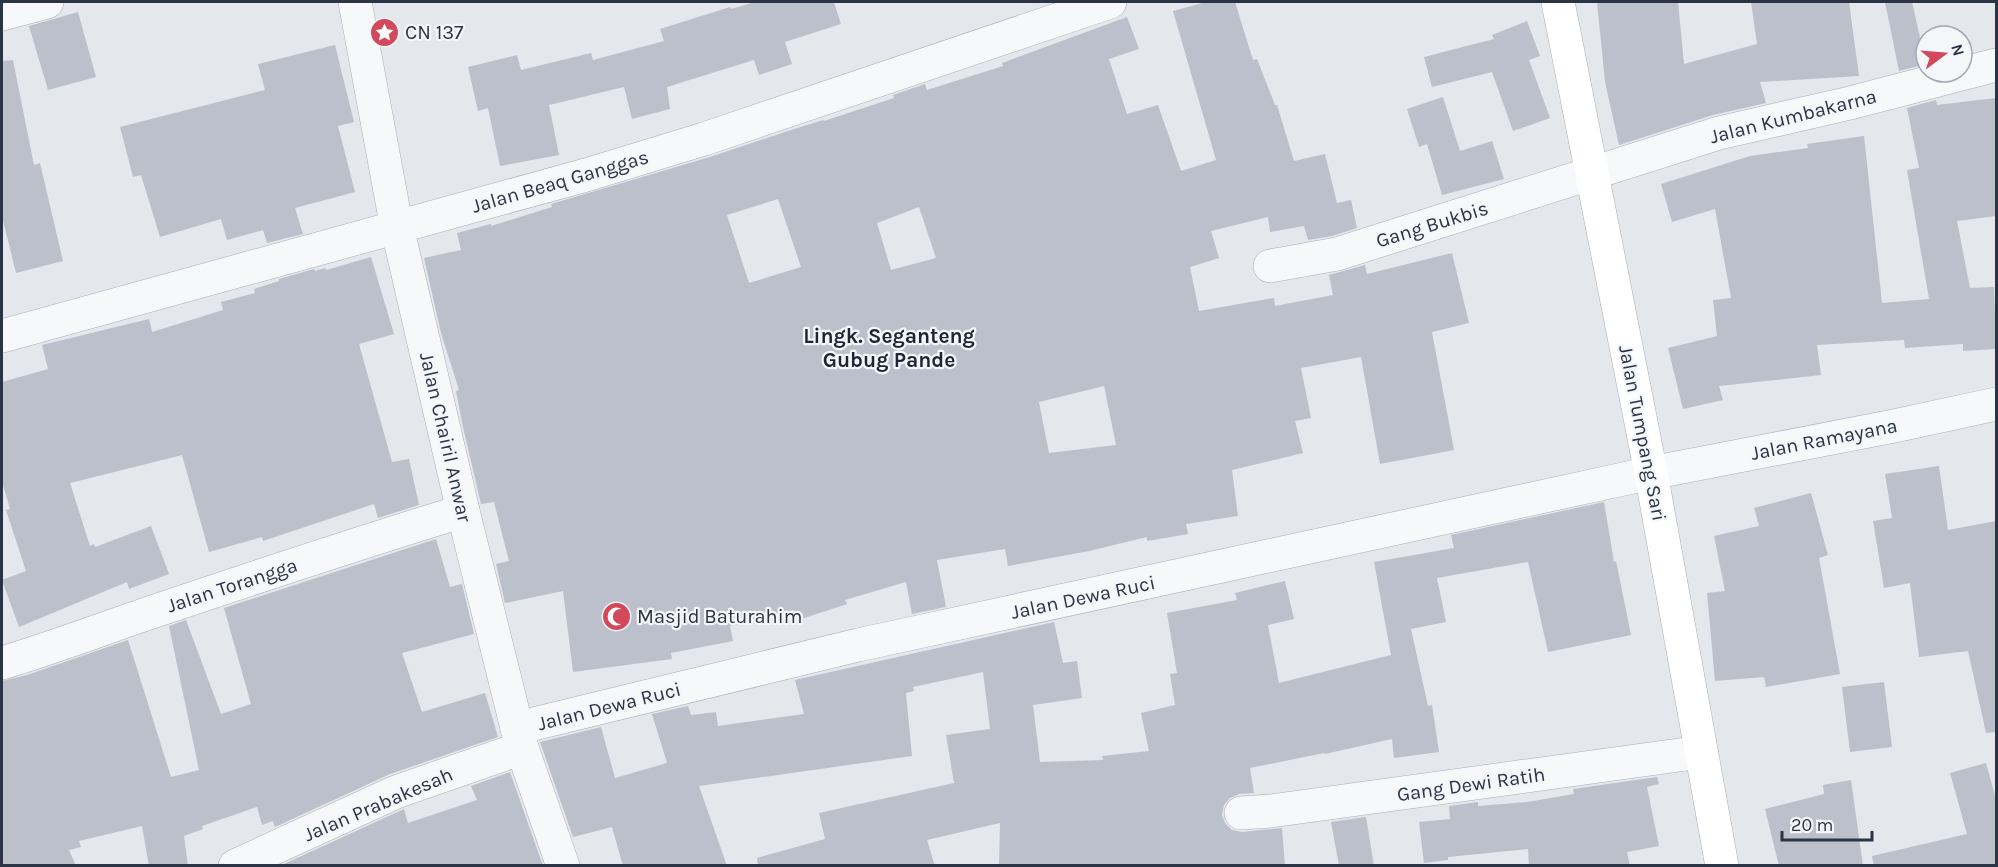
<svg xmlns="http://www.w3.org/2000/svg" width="1998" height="867" font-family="Karla,sans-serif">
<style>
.building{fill:#bbc0ca;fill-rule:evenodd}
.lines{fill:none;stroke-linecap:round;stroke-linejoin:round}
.minor-casing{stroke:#a9aeb7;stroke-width:34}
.tertiary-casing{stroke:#a9aeb7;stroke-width:34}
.secondary-casing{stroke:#a9aeb7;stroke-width:34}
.minor{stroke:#f7f8fa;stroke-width:33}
.tertiary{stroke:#f7f8fa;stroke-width:33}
.secondary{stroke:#fff;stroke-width:33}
.labels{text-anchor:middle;stroke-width:4.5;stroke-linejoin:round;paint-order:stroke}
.poi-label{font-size:20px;fill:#2b3445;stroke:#f4f6f9;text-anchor:start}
.street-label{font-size:20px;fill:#2b3445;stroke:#f4f6f9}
.neighbourhood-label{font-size:21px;font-weight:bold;fill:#1d2536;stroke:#f4f6f9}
</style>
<rect width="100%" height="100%" fill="#e4e7ec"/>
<path class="building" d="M 755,2 L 834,2 L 841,24 L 785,42 L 792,64 L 759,75 L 754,60 L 667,87 L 670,109 L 632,119 L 624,87 L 549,105 L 559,155 L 500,166 L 488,108 L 478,111 L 468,67 L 517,55 L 521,70 L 591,53 L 593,60 L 664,41 L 660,29 L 730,7 L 731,9 Z
M 1206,2 L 1235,2 L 1253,60 L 1257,59 L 1275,105 L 1277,105 L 1294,161 L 1325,154 L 1337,203 L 1351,200 L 1357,228 L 1332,236 L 1308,240 L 1304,226 L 1270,232 L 1268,217 L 1211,231 L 1219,258 L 1190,267 L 1199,311 L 1274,298 L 1275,306 L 1333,295 L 1329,275 L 1365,265 L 1367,274 L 1452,253 L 1469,323 L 1432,332 L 1454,450 L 1380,464 L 1361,357 L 1301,368 L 1311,418 L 1295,421 L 1303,453 L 1232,470 L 1238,516 L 1186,524 L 1188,534 L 1147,541 L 1147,537 L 1089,551 L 1008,566 L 1005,549 L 937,560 L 946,607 L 912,614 L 906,582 L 845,600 L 847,604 L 798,620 L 794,610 L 730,626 L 733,641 L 671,653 L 672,659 L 573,672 L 563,591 L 505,603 L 496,564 L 509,561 L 494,502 L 481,504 L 463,427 L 456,391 L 459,390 L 441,333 L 424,258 L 461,250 L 457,233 L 491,224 L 491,226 L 552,207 L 551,204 L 710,157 L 788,131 L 823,120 L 824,121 L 894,98 L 893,95 L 925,84 L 927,90 L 1003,66 L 1002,63 L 1127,17 L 1139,49 L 1109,59 L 1127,114 L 1158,105 L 1181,171 L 1216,160 L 1173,11 ZM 778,199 L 801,267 L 749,283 L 727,215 ZM 919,207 L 936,258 L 891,270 L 877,223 ZM 1104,386 L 1116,445 L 1049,453 L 1039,402 Z
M 1597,2 L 1678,2 L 1684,64 L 1757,44 L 1751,2 L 1849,2 L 1859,76 L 1760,82 L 1766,103 L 1713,115 L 1619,145 L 1605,82 Z
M 1885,2 L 1912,2 L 1926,64 L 1899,71 Z
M 78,12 L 96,77 L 48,90 L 29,26 Z
M 1527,21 L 1540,56 L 1529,60 L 1550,118 L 1513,131 L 1492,72 L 1432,87 L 1424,57 L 1494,39 L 1492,35 Z
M 335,45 L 354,122 L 338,126 L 355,192 L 295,208 L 303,234 L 267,243 L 263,230 L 227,240 L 221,219 L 160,237 L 141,175 L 133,177 L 120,127 L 265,90 L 258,64 Z
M 13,60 L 34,165 L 40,163 L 63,261 L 16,273 L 2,216 L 2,61 Z
M 1443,97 L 1460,151 L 1492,141 L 1504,179 L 1442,195 L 1427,144 L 1419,147 L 1407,109 Z
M 1996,98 L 1996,216 L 1957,221 L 1970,288 L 1994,287 L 1996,349 L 1963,351 L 1963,344 L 1905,348 L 1904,340 L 1817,345 L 1821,375 L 1719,386 L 1723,400 L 1683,409 L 1668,348 L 1717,336 L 1713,300 L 1731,298 L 1715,209 L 1672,222 L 1661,184 L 1750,156 L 1808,148 L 1807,144 L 1864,136 L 1882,303 L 1929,299 L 1907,170 L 1919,168 L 1907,108 L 1936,100 L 1937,105 Z
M 371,257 L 394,334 L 359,344 L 392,462 L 409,459 L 419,505 L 378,518 L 374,504 L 263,541 L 262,537 L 209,552 L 182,455 L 70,483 L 90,546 L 94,544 L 95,547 L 151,526 L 169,574 L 129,589 L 127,582 L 19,627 L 2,580 L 26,571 L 6,510 L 10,509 L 2,481 L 2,382 L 48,369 L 42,345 L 149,319 L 152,332 L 223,310 L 221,302 L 255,293 L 254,289 L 279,281 L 279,279 L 314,269 L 315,271 L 325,268 L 326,270 Z
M 1939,466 L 1948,530 L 1996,521 L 1996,732 L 1986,733 L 1968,651 L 1919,657 L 1910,583 L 1884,588 L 1873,521 L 1892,518 L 1885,474 Z
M 1811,493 L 1828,555 L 1819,558 L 1840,674 L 1766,687 L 1764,677 L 1715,681 L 1707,593 L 1725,591 L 1714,536 L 1759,526 L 1754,508 Z
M 1604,502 L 1614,562 L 1616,561 L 1631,635 L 1548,652 L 1528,562 L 1437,578 L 1446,622 L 1411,629 L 1428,706 L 1432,705 L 1439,752 L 1394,758 L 1392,739 L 1325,754 L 1324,753 L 1250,768 L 1254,793 L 1239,794 L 1230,798 L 1224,805 L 1222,815 L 1225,823 L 1232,830 L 1242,832 L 1282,828 L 1285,866 L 999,866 L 1000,823 L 927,840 L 935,866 L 758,866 L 757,858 L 825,839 L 819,813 L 954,783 L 946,735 L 990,729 L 983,672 L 913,687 L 914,691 L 906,693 L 912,756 L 699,786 L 727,866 L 623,866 L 612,827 L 573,837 L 540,742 L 601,727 L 615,778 L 667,763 L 652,714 L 688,706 L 691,715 L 716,712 L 718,726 L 804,714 L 795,680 L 1054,622 L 1063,663 L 1077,661 L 1082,698 L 1033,705 L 1040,762 L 1103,760 L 1102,756 L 1149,751 L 1141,713 L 1175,705 L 1170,674 L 1177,673 L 1167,613 L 1237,600 L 1235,593 L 1285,581 L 1294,619 L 1268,625 L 1279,683 L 1391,655 L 1374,562 L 1454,548 L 1451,535 Z
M 436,539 L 450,587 L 462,584 L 474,634 L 402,653 L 422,712 L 485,693 L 498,737 L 390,774 L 275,827 L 273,821 L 262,825 L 257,807 L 202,826 L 203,829 L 184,836 L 188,866 L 149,866 L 142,826 L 79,841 L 81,847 L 69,850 L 76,866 L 2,866 L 2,681 L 27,675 L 128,640 L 171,777 L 199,770 L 169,626 L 186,620 L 221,714 L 251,704 L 224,608 Z
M 1884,682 L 1892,747 L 1850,752 L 1842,687 Z
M 1986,763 L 1996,799 L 1996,866 L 1874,866 L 1872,856 L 1967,834 L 1950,773 Z
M 510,772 L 543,866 L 285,866 L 284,864 L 404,809 L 408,823 L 477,800 L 471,786 Z
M 1657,777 L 1659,784 L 1647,787 L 1659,846 L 1627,852 L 1630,866 L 1529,866 L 1528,849 L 1448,857 L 1448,860 L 1424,863 L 1419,822 L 1450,819 L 1449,806 L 1478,802 L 1478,806 L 1527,802 L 1574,794 L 1573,789 Z
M 1851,780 L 1863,866 L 1779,866 L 1765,809 L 1824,794 L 1823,785 Z
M 1366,817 L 1374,866 L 1339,866 L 1331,822 Z"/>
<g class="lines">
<defs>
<path id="minor" d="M 2,14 L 47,2
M 1270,266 L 1337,254 L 1719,133 L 1850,103 L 1996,65
M 2,336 L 586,175 L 704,139 L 1110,2
M 2,663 C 52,648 102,629 152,612 C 256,577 359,543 463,511
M 517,728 L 858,645 L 1651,473 L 1894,426 L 1996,404
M 1241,813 L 1271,811 L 1701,752
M 235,866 L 396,792 L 522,748"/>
<path id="tertiary" d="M 355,2 L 395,218 L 463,511 L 522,748 L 563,866"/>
<path id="secondary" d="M 1558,2 L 1651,473 L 1722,866"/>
</defs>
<use href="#minor" class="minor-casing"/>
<use href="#tertiary" class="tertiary-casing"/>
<use href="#secondary" class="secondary-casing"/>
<use href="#minor" class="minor"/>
<use href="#tertiary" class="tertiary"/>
<use href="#secondary" class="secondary"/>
</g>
<defs>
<symbol id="sight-disc" viewBox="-11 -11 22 22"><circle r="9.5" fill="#d1495b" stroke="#f4f6f9"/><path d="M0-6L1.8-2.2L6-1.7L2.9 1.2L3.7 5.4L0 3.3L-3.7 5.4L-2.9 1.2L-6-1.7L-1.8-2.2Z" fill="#fff"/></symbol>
<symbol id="mosque-disc" viewBox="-11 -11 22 22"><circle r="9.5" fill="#d1495b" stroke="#f4f6f9"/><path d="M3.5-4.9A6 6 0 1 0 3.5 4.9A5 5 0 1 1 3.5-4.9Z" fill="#fff"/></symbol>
</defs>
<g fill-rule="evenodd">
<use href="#sight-disc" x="368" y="16" width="33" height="33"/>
<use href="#mosque-disc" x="600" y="600" width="33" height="33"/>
</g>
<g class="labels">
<g class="poi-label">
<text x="405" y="39">CN 137</text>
<text x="637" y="623">Masjid Baturahim</text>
</g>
<g class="street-label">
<text transform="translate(1793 116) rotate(-14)" y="7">Jalan Kumbakarna</text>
<text transform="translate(560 181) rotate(-16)" y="7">Jalan Beaq Ganggas</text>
<text transform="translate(1432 224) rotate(-17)" y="7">Gang Bukbis</text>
<text transform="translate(1643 433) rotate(79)" y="7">Jalan Tumpang Sari</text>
<text transform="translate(446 437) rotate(77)" y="7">Jalan Chairil Anwar</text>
<text transform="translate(1824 439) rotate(-11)" y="7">Jalan Ramayana</text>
<text transform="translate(232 585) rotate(-18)" y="7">Jalan Torangga</text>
<text transform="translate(1083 597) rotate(-12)" y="7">Jalan Dewa Ruci</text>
<text transform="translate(609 706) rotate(-14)" y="7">Jalan Dewa Ruci</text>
<text transform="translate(1471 784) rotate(-8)" y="7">Gang Dewi Ratih</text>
<text transform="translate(378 804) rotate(-23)" y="7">Jalan Prabakesah</text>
</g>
<g class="neighbourhood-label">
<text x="889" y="343">Lingk. Seganteng<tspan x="889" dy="24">Gubug Pande</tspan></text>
</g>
</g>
<rect width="1998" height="867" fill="none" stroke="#2b3445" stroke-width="6"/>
<g transform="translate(1944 54) rotate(74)"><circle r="28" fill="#f4f6f9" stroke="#a4a8b1" stroke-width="1.5"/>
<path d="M0-4.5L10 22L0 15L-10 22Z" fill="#d1495b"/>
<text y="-9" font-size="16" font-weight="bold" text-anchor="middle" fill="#2b3445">N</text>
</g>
<path d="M1782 831v9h90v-9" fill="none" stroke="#2b3445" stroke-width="3"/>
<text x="1791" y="831" font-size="18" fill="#2b3445" stroke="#f4f6f9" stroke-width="4.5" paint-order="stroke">20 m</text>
</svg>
